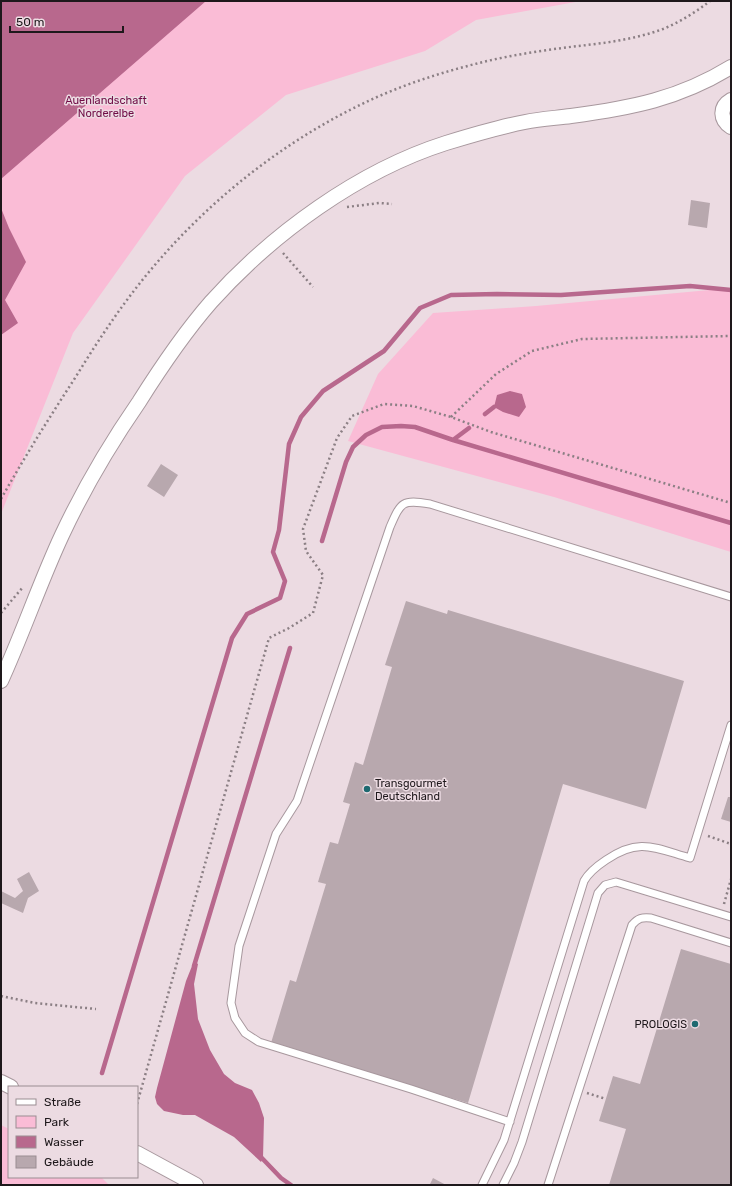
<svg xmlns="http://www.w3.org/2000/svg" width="732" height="1186" font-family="Rubik,sans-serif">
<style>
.green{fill:#fabcd6}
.water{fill:#b8688d}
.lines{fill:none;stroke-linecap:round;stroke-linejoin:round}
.stream{stroke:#b8688d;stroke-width:4.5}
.building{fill:#b8a8ae}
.service-casing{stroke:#a8989e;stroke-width:9}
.minor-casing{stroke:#a8989e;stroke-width:16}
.path{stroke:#8b7f84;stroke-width:2.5;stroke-dasharray:2 3;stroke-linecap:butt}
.service{stroke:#fff;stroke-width:7}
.minor{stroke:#fff;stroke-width:14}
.poi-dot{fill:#1d6970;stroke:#ecdbe2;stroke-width:1.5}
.labels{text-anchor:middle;stroke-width:3;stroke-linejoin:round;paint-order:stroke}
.park-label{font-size:11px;fill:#700c46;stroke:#ecdbe2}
.poi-label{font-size:11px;fill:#1e181b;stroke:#ecdbe2;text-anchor:start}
</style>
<rect width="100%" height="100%" fill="#ecdbe2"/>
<path class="green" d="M 1,1 L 581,1 L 476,20 L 425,51 L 286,95 L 185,176 L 73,333 L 1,514 Z
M 731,288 L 731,552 L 554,497 L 348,441 L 378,374 L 433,313 L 536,306 Z
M 1,1125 L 9,1129 L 9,1177 L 101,1177 L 109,1185 L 1,1185 Z"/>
<path class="water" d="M 1,1 L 206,1 L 1,179 Z
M 1,208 L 9,228 L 26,262 L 5,300 L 18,323 L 1,335 Z
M 510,391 L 522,394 L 526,407 L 519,417 L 503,412 L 494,407 L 497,395 Z
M 194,961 L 198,964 L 194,984 L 198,1019 L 210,1050 L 224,1074 L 235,1083 L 252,1090 L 259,1103 L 264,1118 L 263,1158 L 261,1162 L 234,1137 L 195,1115 L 183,1115 L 164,1111 L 157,1104 L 155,1097 L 157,1088 L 186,981 Z"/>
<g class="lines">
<path class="stream" d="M 485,414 L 494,407
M 453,440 L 469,428
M 322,541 L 346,462 L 353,447 L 366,435 L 382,427 L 401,426 L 415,427 L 453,440 L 731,523
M 194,966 L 290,648
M 102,1073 L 232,638 L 247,614 L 280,598 L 285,581 L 273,552 L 279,530 L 289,444 L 301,417 L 323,391 L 384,351 L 420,308 L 451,295 L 497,294 L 561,295 L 690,286 L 731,290
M 259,1155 L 281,1178 L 291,1185"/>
</g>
<path class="building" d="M 691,200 L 710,203 L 707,228 L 688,225 Z
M 161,464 L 178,475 L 164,497 L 147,486 Z
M 406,601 L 447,614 L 448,610 L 684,681 L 646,809 L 563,784 L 468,1103 L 271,1043 L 290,980 L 296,982 L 326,884 L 318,882 L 330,842 L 338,844 L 350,804 L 343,802 L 355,762 L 363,765 L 392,667 L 385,665 Z
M 728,797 L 731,797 L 731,822 L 721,819 Z
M 29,872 L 39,891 L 28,898 L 23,913 L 1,903 L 1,891 L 15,898 L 23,891 L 17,879 Z
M 681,949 L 731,964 L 731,1185 L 609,1185 L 626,1129 L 599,1121 L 613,1076 L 640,1084 Z
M 433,1178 L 446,1185 L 432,1185 L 430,1184 Z"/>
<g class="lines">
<defs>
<path id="service" d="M 510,1122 L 411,1089 L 259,1042 L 245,1033 L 235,1018 L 231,1003 L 239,946 L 276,834 L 297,801 L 390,527 C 401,502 402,499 430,504 L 731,597
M 482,1185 L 504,1140 L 584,881 C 589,872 597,866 606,860 C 639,837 655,848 690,858 L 731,725
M 503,1185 L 514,1163 L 522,1142 L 598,893 L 605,885 L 616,882 L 731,917
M 548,1185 L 632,925 C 638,918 642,917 651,918 L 731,943"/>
<path id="minor" d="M 731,100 C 719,107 720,120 731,127
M 1,681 C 23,633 40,582 62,535 C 84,488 110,444 139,402 C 161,367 184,333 211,302 C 272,234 358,171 446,143 C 472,135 499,127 525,122 C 540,119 556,118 571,116 C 631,108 679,99 731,67
M 1,1082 L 11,1087
M 137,1153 L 196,1185"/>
</defs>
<use href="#service" class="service-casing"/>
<use href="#minor" class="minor-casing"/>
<path class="path" d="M 347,207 L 379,203 L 392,204
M 283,253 L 313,287
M 451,417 L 496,374 L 532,351 L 582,339 L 731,336
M 1,499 C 24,458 49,418 75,378 C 99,339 124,301 154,266 C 211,199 283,142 362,104 C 399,86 439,73 479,63 C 511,55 545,50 578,46 C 606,43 636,39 663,29 C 680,22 696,12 710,1
M 1,613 L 23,587
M 708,836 L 731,844
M 724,904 L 731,879
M 1,996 L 35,1003 L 96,1009
M 587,1093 L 606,1099
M 137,1104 L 269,638 L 289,628 L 313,613 L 323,575 L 306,551 L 303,529 L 337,438 L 352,416 L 384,404 L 413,406 L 451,417 L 491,432 L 731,503"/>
<use href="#service" class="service"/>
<use href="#minor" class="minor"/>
</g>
<g class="poi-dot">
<circle cx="367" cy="789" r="4"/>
<circle cx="695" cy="1024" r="4"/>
</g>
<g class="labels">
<g class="park-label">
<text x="106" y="104">Auenlandschaft<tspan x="106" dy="13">Norderelbe</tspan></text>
</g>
<g class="poi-label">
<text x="375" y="787">Transgourmet<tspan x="375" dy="13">Deutschland</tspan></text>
<text x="687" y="1028" text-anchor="end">PROLOGIS</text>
</g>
</g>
<rect width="732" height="1186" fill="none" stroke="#1e181b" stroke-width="4"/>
<rect x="8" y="1086" width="130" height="92" fill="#ecdbe2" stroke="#9a8d92"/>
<rect x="16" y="1099" width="20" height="6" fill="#ffffff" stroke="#9a8d92"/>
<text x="44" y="1106" font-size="12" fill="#1e181b">Straße</text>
<rect x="16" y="1116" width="20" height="12" fill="#fabcd6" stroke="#9a8d92"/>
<text x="44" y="1126" font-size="12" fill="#1e181b">Park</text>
<rect x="16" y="1136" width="20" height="12" fill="#b8688d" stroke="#9a8d92"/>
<text x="44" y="1146" font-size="12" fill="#1e181b">Wasser</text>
<rect x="16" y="1156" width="20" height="12" fill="#b8a8ae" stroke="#9a8d92"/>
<text x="44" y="1166" font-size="12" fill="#1e181b">Gebäude</text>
<path d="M10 26v6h113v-6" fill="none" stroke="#1e181b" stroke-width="2"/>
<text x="16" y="26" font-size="12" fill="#1e181b" stroke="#ecdbe2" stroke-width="3" paint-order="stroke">50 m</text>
</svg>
